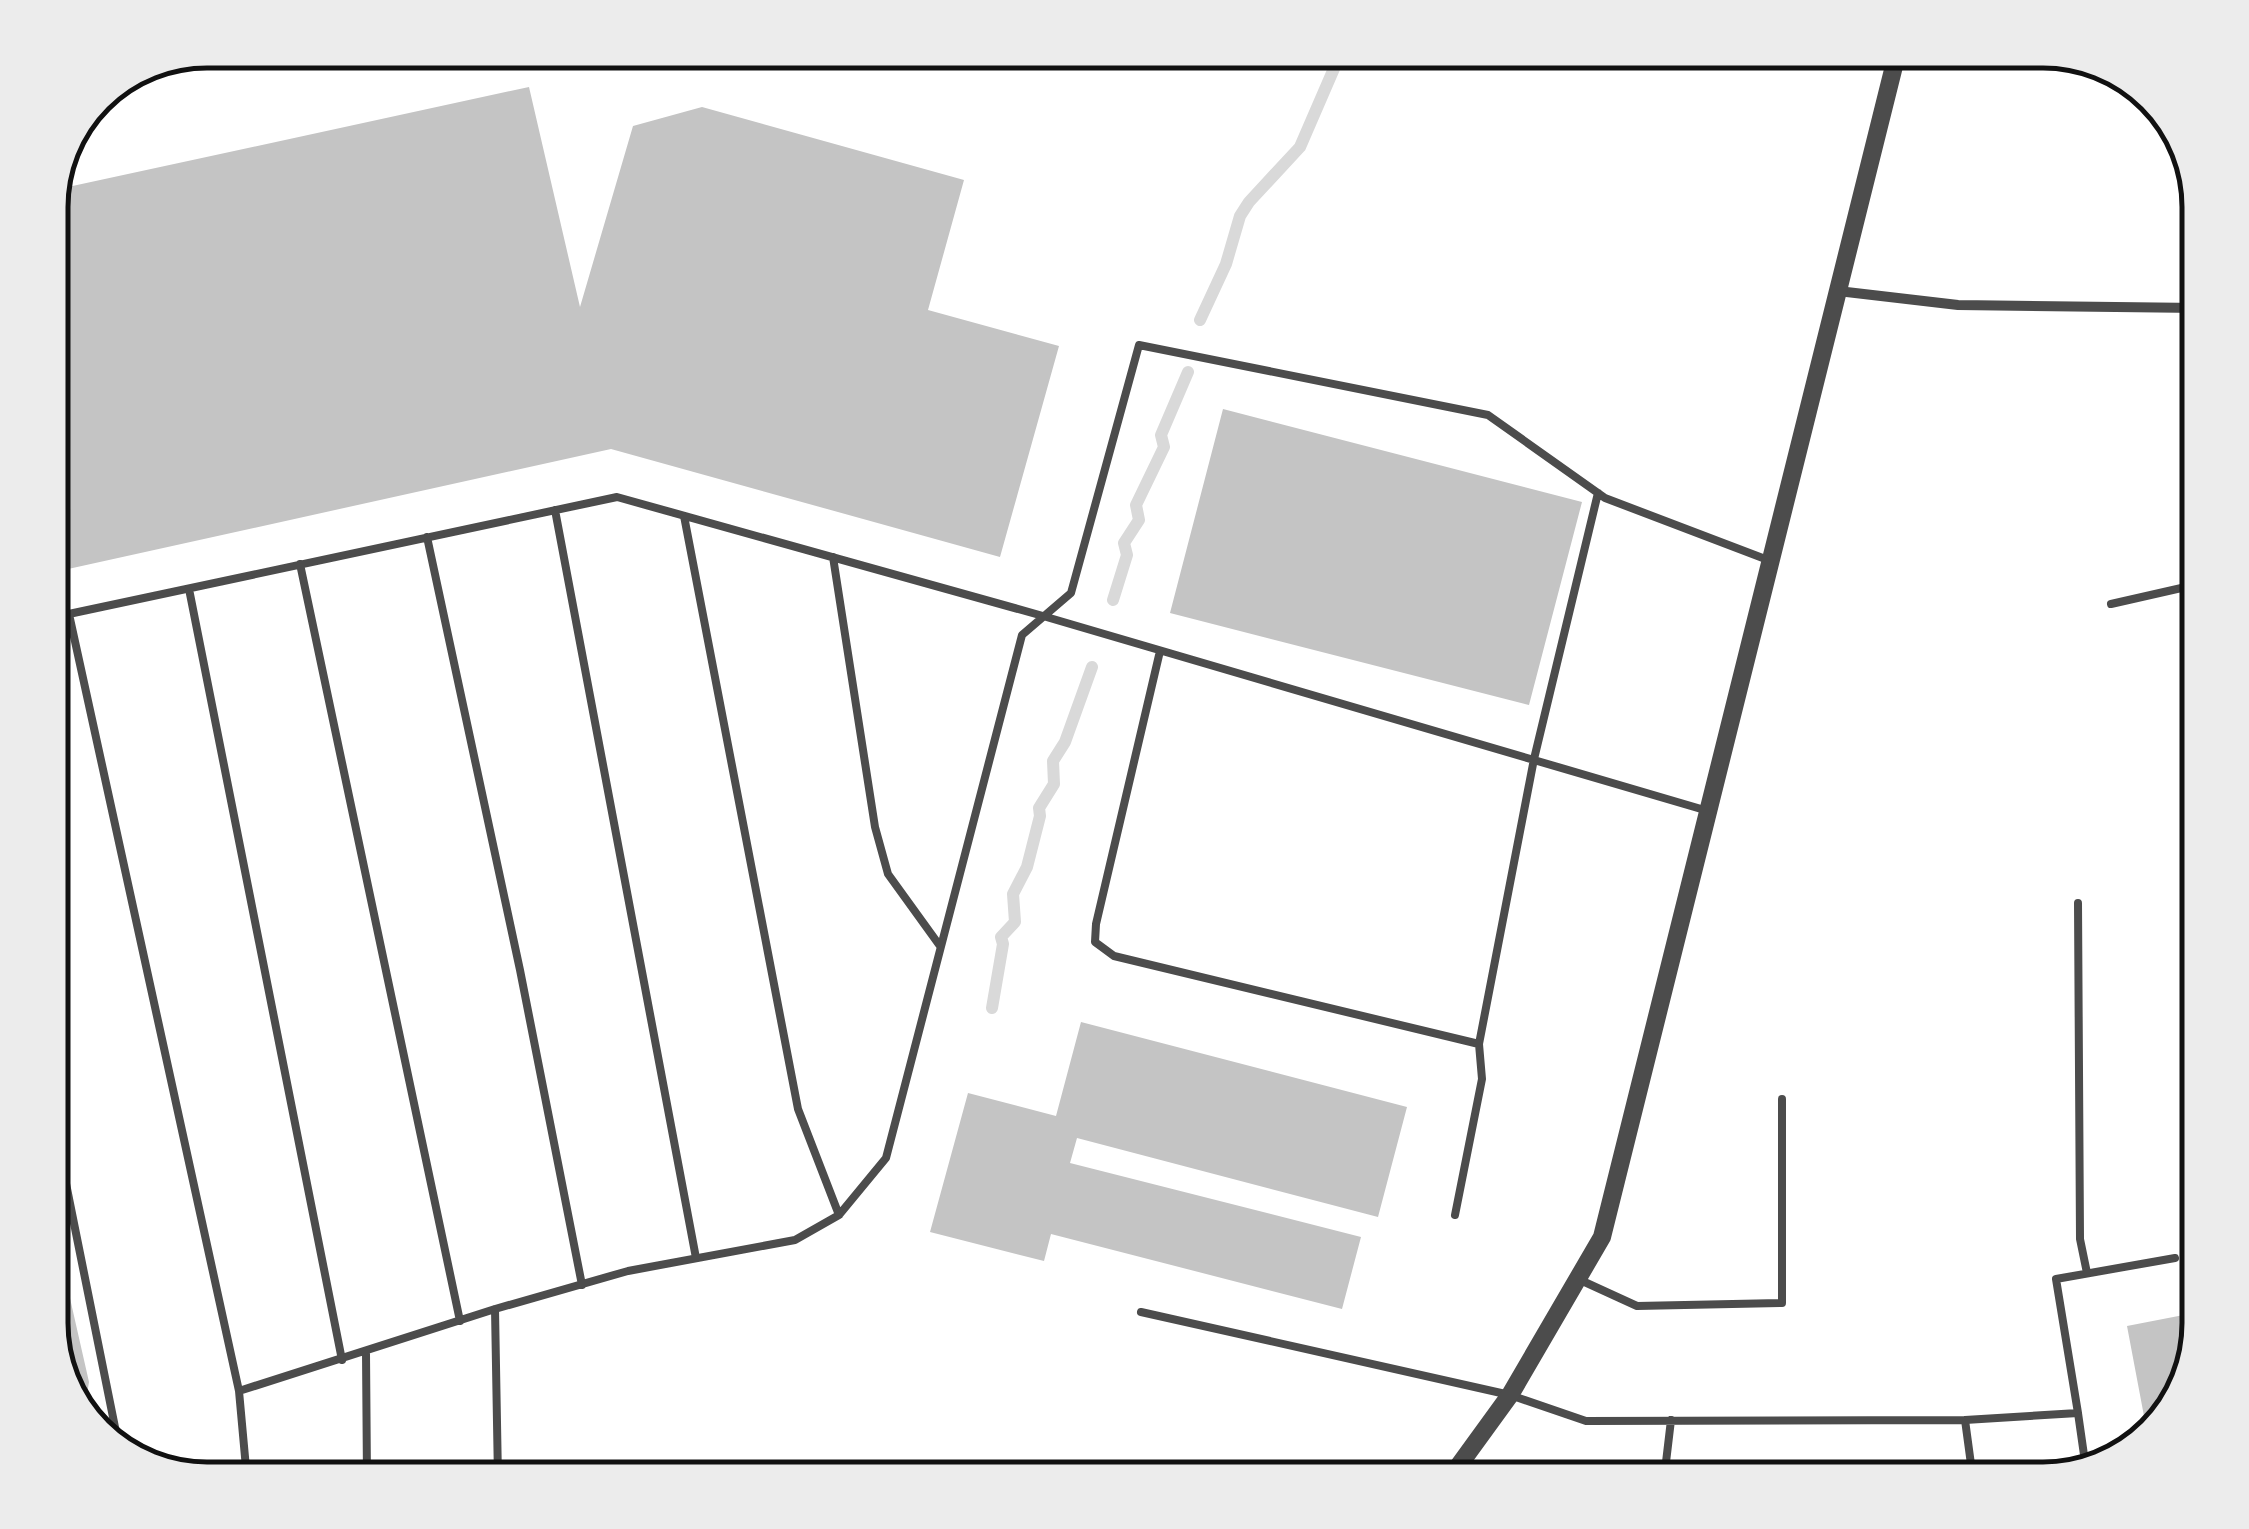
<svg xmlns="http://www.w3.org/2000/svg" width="2249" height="1529" font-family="'Exo 2',sans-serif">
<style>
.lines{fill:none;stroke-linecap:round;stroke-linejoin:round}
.stream{stroke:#d9d9d9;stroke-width:12}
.building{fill:#c4c4c4}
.service{stroke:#4c4c4c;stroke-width:8}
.minor{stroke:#4c4c4c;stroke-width:10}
.tertiary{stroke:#4c4c4c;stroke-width:18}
.rim{fill:none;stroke:#111;stroke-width:5}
</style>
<rect width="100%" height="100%" fill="#fff"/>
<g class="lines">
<path class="stream" d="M 1200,320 L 1226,264 L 1240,216 L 1249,202 L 1300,147 L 1342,50
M 1113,600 L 1127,555 L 1124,543 L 1139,520 L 1136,505 L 1164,447 L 1161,435 L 1188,372
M 992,1008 L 1003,944 L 1001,937 L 1015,922 L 1013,894 L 1027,867 L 1040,816 L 1039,808 L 1054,784 L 1053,761 L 1065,742 L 1092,667"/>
</g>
<path class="building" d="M 529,87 L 580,307 L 633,126 L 702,107 L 964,180 L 928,310 L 1059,346 L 1000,557 L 611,449 L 50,573 L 50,197 L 54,190 Z
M 1223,409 L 1582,502 L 1529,705 L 1170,613 Z
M 1081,1022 L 1407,1107 L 1378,1217 L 1077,1138 L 1070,1163 L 1361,1237 L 1342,1309 L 1051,1234 L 1044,1261 L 930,1232 L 968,1093 L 1056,1116 Z
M 50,1210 L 89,1382 L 84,1414 L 71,1400 L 50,1332 Z
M 2199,1312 L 2199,1323 L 2172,1410 L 2147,1432 L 2127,1326 Z
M 597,1466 L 651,1466 L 651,1479 L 597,1479 Z"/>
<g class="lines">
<path class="service" d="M 555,510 L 696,1258
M 684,516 L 798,1109 L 839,1215
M 427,537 L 520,970 L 582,1285
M 833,557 L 875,827 L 888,874 L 940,946
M 300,564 L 460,1321
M 189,589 L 342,1360
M 2111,604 L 2199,584
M 69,614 L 239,1391
M 50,618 L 617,497 L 1043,616 L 1708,811
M 1160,651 L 1096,924 L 1095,942 L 1114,956 L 1479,1044 L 1534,759 L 1598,493
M 2078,903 L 2080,1239 L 2087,1273
M 50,1104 L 120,1452
M 1455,1215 L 1482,1079 L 1479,1044
M 1578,1279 L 1637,1306 L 1782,1303 L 1782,1099
M 495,1309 L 498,1479
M 1141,1312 L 1510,1395 L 1586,1421 L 1965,1420 L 2078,1413 L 2086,1469
M 366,1353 L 367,1479
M 2078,1413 L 2056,1279 L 2175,1258
M 1965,1420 L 1973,1479
M 247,1479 L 239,1391 L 495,1309 L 628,1271 L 795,1240 L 839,1215 L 886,1158 L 1022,635 L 1071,593 L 1139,345 L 1488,415 L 1605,498 L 1768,560
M 1664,1479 L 1671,1420"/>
<path class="minor" d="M 1838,291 L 1958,305 L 2199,308"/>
<path class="tertiary" d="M 1449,1479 L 1510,1395 L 1602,1237 L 1898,50"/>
</g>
<path d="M0 0H2249V1529H0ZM207 68H2043A139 139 0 0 1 2182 207V1323A139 139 0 0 1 2043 1462H207A139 139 0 0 1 68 1323V207A139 139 0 0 1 207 68Z" fill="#ececec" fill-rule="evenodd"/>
<path class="rim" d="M207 68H2043A139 139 0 0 1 2182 207V1323A139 139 0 0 1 2043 1462H207A139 139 0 0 1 68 1323V207A139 139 0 0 1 207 68Z"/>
</svg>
